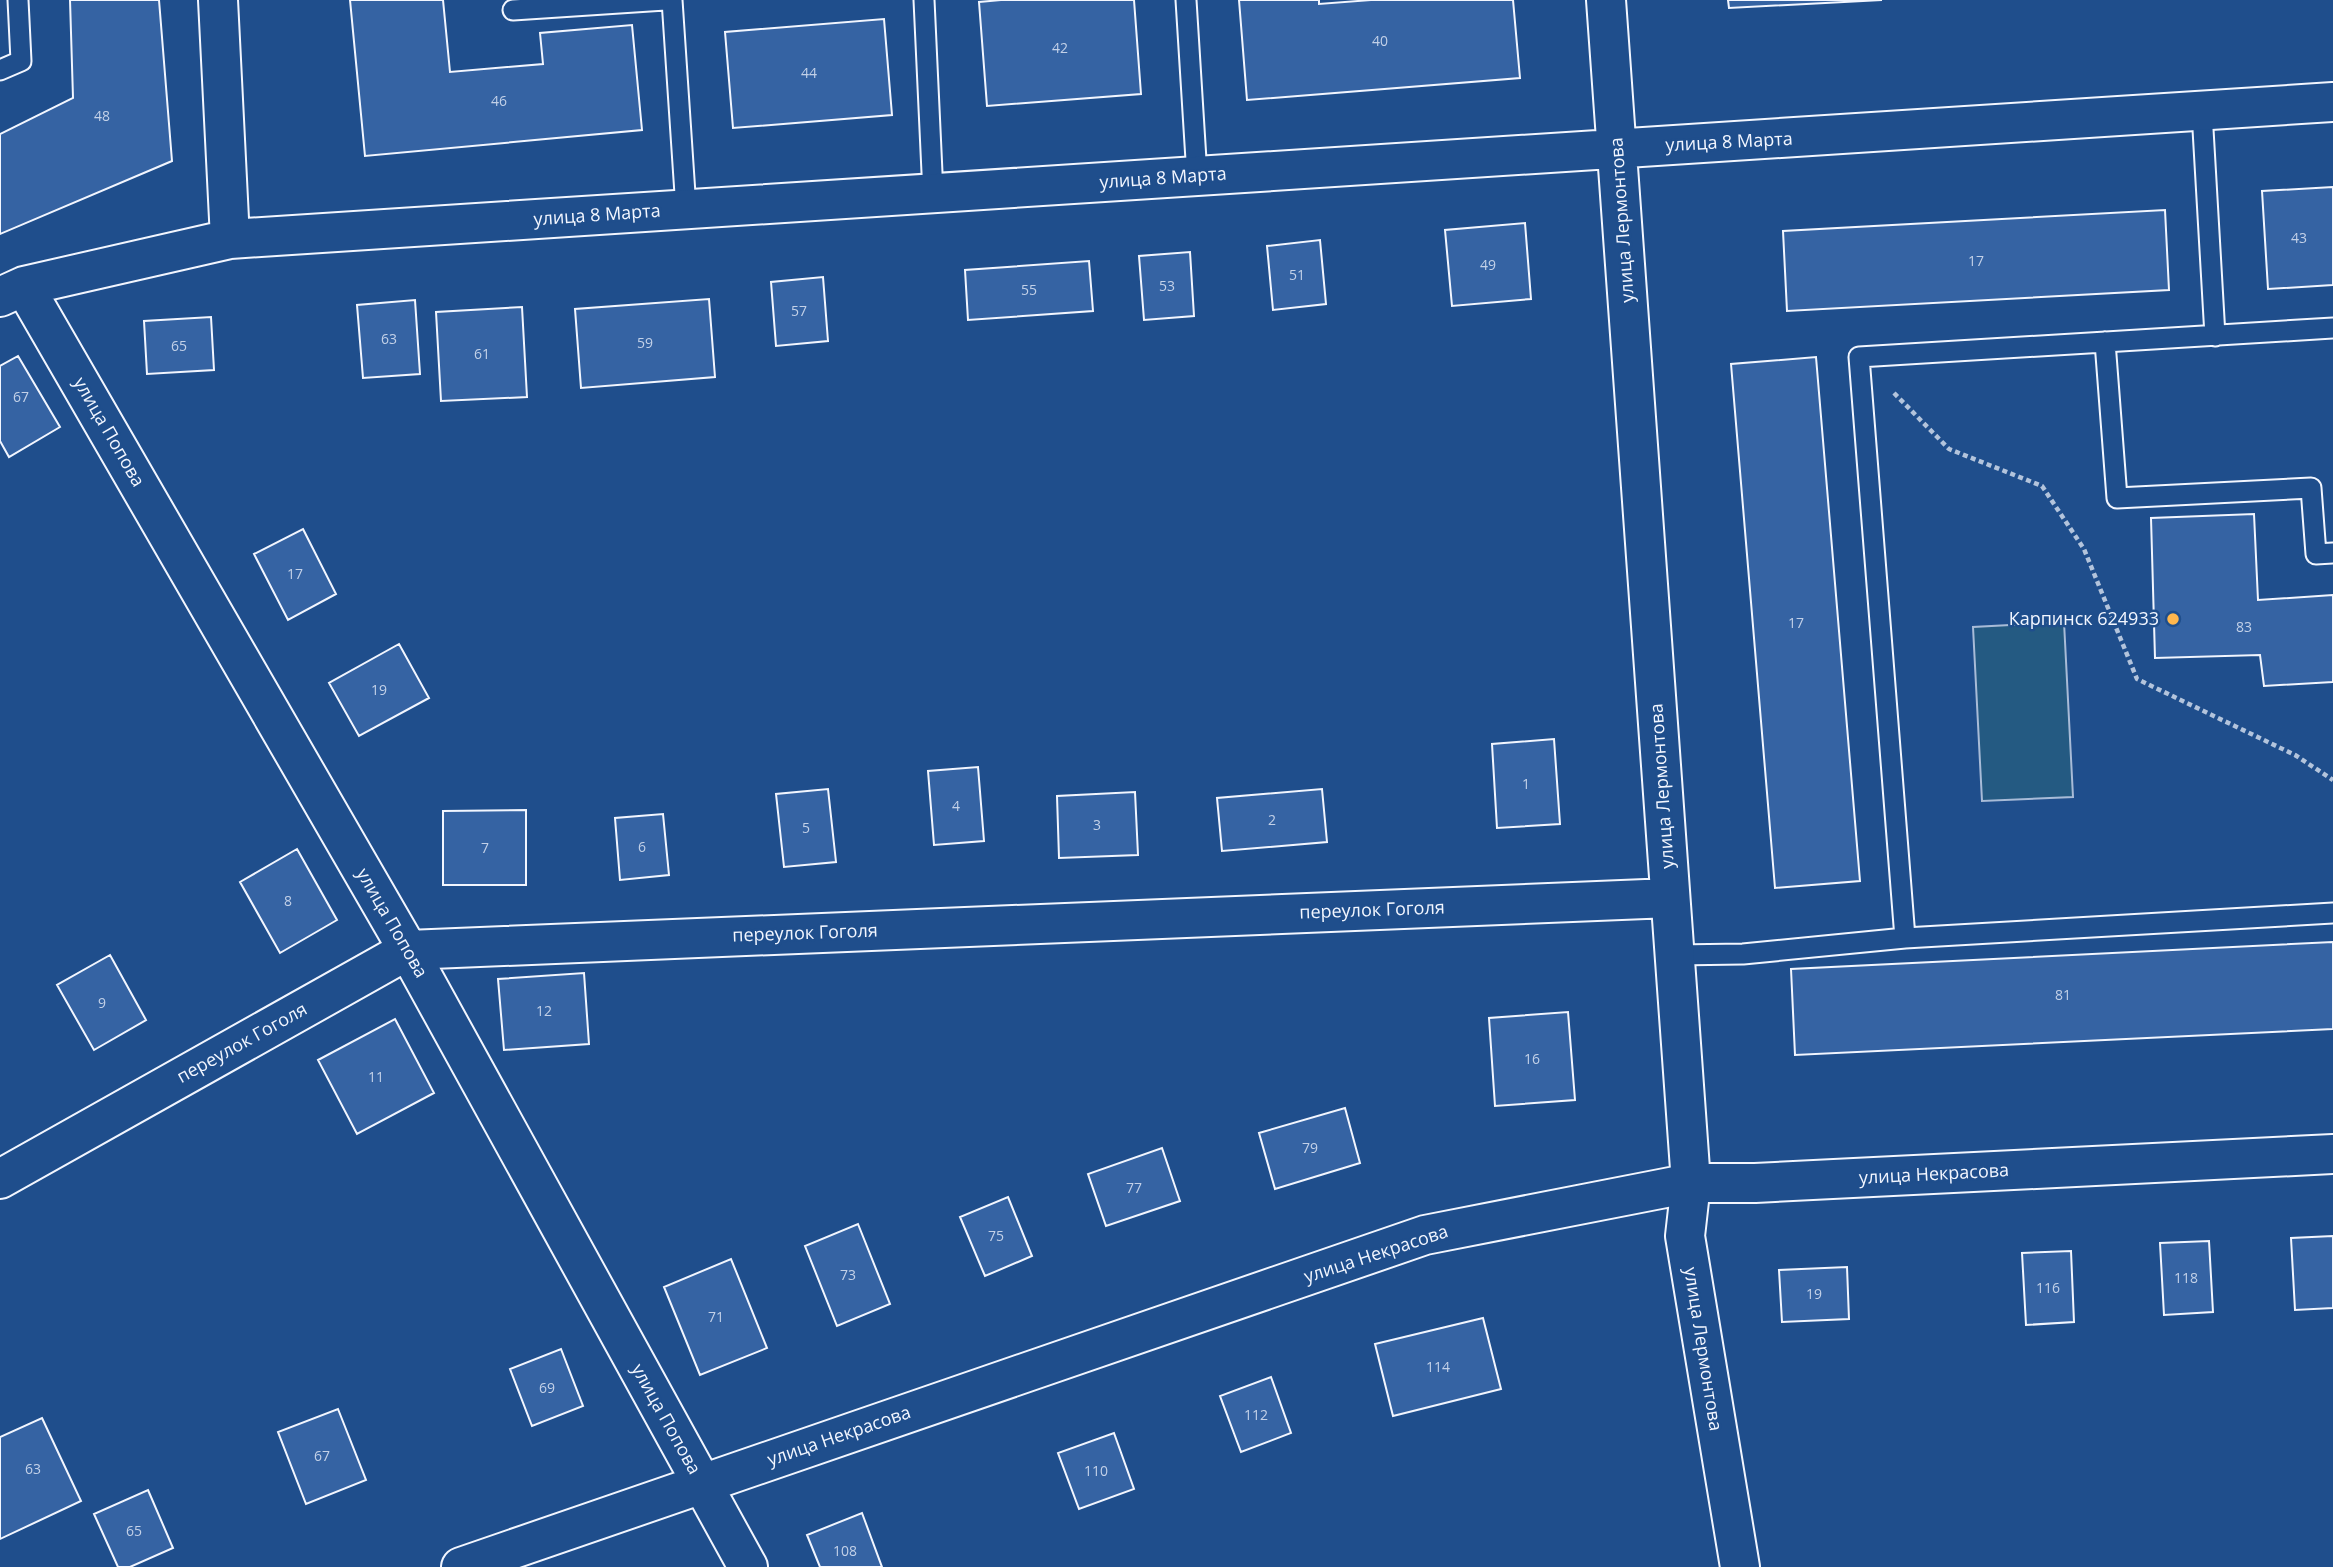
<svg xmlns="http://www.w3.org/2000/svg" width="2333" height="1567" font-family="'Open Sans',sans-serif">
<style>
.green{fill:#245a82;stroke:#a8bbd7;stroke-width:2}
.building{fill:#3563a3;stroke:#f2f6ff;stroke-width:2}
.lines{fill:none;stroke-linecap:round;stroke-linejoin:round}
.service-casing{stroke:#f2f6ff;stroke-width:23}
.minor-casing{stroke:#f2f6ff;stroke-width:42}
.path{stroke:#b3c4dc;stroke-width:4.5;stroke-dasharray:5 3.5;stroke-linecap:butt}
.service{stroke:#1f4e8c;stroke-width:19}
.minor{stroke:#1f4e8c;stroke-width:38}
.poi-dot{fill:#ffb74d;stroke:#1f4e8c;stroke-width:2.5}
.labels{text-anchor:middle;stroke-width:5;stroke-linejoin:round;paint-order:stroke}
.number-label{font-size:14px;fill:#c3d1e8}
.street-label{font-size:18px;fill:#f2f6ff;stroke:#1f4e8c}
.poi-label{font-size:18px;fill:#f2f6ff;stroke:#1f4e8c;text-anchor:end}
</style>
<rect width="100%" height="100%" fill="#1f4e8c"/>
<path class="green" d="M 2064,622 L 2073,797 L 1982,801 L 1973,627 Z"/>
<path class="building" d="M 70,0 L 159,0 L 172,161 L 0,234 L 0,134 L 73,98 Z
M 350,0 L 443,0 L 450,72 L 543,64 L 540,33 L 632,25 L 642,130 L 365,156 Z
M 1001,0 L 1134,0 L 1141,94 L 987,106 L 979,2 Z
M 1239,0 L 1319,0 L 1319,4 L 1371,0 L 1513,0 L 1520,78 L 1247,100 Z
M 1728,0 L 1882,0 L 1729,8 Z
M 884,19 L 892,115 L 733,128 L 725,32 Z
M 2333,187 L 2333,285 L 2268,289 L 2262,191 Z
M 2165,210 L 2169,290 L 1787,311 L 1783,231 Z
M 1525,223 L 1531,299 L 1452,306 L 1445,230 Z
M 1320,240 L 1326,304 L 1273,310 L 1267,246 Z
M 1190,252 L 1194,316 L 1144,320 L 1139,256 Z
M 1089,261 L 1093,311 L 968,320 L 965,270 Z
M 823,277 L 828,341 L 776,346 L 771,282 Z
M 709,299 L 715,377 L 581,388 L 575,309 Z
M 415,300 L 420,374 L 363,378 L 357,305 Z
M 522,307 L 527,397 L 441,401 L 436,312 Z
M 211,317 L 214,370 L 147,374 L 144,321 Z
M 18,356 L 60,427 L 9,457 L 0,441 L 0,366 Z
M 1816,357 L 1860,881 L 1775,888 L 1731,364 Z
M 2254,514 L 2258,600 L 2333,595 L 2333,682 L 2264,686 L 2260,655 L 2155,658 L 2151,518 Z
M 303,529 L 336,594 L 288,620 L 254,554 Z
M 399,644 L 429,698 L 359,736 L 329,683 Z
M 1554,739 L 1560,824 L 1497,828 L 1492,744 Z
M 978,767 L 984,841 L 934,845 L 928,771 Z
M 828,789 L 836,862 L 784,867 L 776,794 Z
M 1322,789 L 1327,842 L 1222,851 L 1217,798 Z
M 1135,792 L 1138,855 L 1059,858 L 1057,796 Z
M 526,810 L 526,885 L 443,885 L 443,811 Z
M 663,814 L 669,875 L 620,880 L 615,818 Z
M 297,849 L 337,920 L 280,953 L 240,882 Z
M 2333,942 L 2333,1029 L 1795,1055 L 1791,969 Z
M 110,955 L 146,1020 L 94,1050 L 57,985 Z
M 584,973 L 589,1044 L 504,1050 L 498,979 Z
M 1568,1012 L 1575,1100 L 1495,1106 L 1489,1018 Z
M 395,1019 L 434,1093 L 357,1134 L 318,1060 Z
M 1345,1108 L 1360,1163 L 1275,1189 L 1259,1133 Z
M 1162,1148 L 1180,1201 L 1106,1226 L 1088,1174 Z
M 1008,1197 L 1032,1256 L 985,1276 L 960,1217 Z
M 858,1224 L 890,1304 L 837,1326 L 805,1246 Z
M 2333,1236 L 2333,1308 L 2295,1310 L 2291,1238 Z
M 2209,1241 L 2213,1312 L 2164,1315 L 2160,1243 Z
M 2071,1251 L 2074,1322 L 2026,1325 L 2022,1253 Z
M 731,1259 L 767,1348 L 700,1375 L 664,1287 Z
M 1847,1267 L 1849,1319 L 1782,1322 L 1779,1270 Z
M 1483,1318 L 1501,1389 L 1393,1416 L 1375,1344 Z
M 561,1349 L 583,1406 L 532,1426 L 510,1369 Z
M 1271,1377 L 1291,1433 L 1241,1452 L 1220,1396 Z
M 338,1409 L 366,1480 L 306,1504 L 278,1432 Z
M 42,1418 L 81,1501 L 0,1539 L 0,1437 Z
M 1114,1433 L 1134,1489 L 1079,1509 L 1058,1453 Z
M 148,1490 L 173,1548 L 130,1567 L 118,1567 L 94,1514 Z
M 862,1513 L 882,1567 L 820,1567 L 807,1535 Z"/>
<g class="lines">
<defs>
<path id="service" d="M 672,0 L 686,209
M 924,0 L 933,194
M 1186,0 L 1197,176
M 513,10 L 665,0
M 0,70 L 21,61 L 18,0
M 2202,112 L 2215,336
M 2105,342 L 2117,498 L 2311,488 L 2316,554 L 2333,553
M 1905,938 L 1859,357 L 2333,328
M 1675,955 L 1743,954 L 1905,938 L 2333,913"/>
<path id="minor" d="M 218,0 L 230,239
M 1606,0 L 1691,1183 L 1685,1236 L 1740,1567
M 24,286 L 408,950 L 748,1567
M 0,297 L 24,286 L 230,239 L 2333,102
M 0,1179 L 408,950 L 1670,898
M 461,1567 L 1425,1235 L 1691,1183 L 1755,1183 L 2333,1154"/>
</defs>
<use href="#service" class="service-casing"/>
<use href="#minor" class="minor-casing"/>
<path class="path" d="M 1894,393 L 1949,449 L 2042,486 L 2084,549 L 2137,679 L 2295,755 L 2333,780"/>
<use href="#service" class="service"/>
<use href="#minor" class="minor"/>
</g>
<circle class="poi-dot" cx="2173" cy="619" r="7"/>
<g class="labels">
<g class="number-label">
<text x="1380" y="46">40</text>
<text x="1060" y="53">42</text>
<text x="809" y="78">44</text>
<text x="499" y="106">46</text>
<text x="102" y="121">48</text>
<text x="2299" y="243">43</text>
<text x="1976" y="266">17</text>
<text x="1488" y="270">49</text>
<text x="1297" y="280">51</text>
<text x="1167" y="291">53</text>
<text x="1029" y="295">55</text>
<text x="799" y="316">57</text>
<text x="389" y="344">63</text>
<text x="645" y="348">59</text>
<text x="179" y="351">65</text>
<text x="482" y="359">61</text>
<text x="21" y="402">67</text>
<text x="295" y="579">17</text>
<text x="1796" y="628">17</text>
<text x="2244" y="632">83</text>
<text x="379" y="695">19</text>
<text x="1526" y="789">1</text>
<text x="956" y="811">4</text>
<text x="1272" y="825">2</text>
<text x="1097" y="830">3</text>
<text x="806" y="833">5</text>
<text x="642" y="852">6</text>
<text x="485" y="853">7</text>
<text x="288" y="906">8</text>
<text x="2063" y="1000">81</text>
<text x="102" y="1008">9</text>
<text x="544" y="1016">12</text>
<text x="1532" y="1064">16</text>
<text x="376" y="1082">11</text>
<text x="1310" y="1153">79</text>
<text x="1134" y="1193">77</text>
<text x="996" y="1241">75</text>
<text x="848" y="1280">73</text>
<text x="2186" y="1283">118</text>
<text x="2048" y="1293">116</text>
<text x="1814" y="1299">19</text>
<text x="716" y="1322">71</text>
<text x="1438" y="1372">114</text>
<text x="547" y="1393">69</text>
<text x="1256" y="1420">112</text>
<text x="322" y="1461">67</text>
<text x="33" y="1474">63</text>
<text x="1096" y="1476">110</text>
<text x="134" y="1536">65</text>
<text x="845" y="1556">108</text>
</g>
<g class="street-label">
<text transform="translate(1729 142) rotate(-3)" y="6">улица 8 Марта</text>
<text transform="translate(1163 178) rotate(-4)" y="6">улица 8 Марта</text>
<text transform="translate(597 215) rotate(-4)" y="6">улица 8 Марта</text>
<text transform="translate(1622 220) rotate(-94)" y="6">улица Лермонтова</text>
<text transform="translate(109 432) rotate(60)" y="6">улица Попова</text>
<text transform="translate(1662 786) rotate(-94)" y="6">улица Лермонтова</text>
<text transform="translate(1372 910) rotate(-2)" y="6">переулок Гоголя</text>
<text transform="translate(392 923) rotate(60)" y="6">улица Попова</text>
<text transform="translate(805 933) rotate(-2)" y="6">переулок Гоголя</text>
<text transform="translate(242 1043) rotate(-29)" y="6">переулок Гоголя</text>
<text transform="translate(1934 1174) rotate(-3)" y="6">улица Некрасова</text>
<text transform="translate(1376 1254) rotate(-18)" y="6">улица Некрасова</text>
<text transform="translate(1703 1349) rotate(81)" y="6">улица Лермонтова</text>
<text transform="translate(666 1419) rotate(61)" y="6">улица Попова</text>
<text transform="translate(839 1436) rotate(-19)" y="6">улица Некрасова</text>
</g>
<g class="poi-label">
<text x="2159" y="625">Карпинск 624933</text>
</g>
</g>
</svg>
